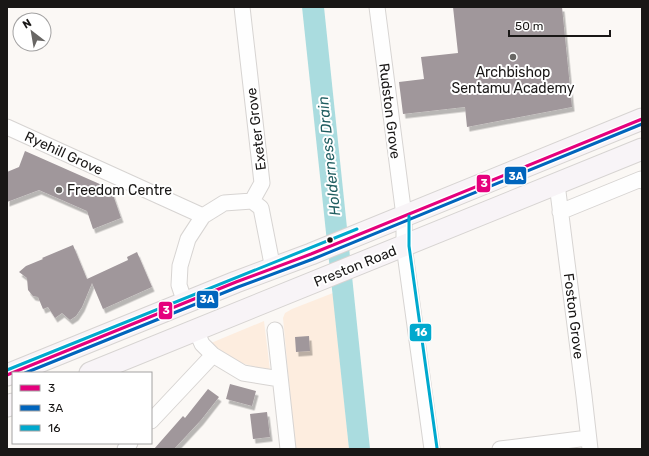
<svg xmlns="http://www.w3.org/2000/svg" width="649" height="456" font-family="Rubik,sans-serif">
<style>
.green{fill:#fdeddf}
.water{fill:#aadcdf}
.building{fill:#a0979b;filter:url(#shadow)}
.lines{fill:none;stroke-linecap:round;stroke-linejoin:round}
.street-casing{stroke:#d7d4d2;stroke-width:17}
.secondary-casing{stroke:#d7d4d2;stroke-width:23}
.street{stroke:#fefefe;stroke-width:15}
.secondary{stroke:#f8f4f7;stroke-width:21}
.bus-1-casing{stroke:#fff;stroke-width:6}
.bus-2-casing{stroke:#fff;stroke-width:6}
.bus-3-casing{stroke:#fff;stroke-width:6}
.bus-1{stroke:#e5007d;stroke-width:3}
.bus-2{stroke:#0065bd;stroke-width:3}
.bus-3{stroke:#00a9ce;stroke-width:3}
.poi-dot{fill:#686664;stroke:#fff;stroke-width:1.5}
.bus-dot{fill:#191716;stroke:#fff;stroke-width:1.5}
.labels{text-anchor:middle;stroke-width:4;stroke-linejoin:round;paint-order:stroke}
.poi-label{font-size:14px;fill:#191716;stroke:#fff}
.street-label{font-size:14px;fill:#191716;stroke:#fff}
.water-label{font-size:15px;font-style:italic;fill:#1f5d60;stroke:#fff}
.line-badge{stroke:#fff;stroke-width:1.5}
.badge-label{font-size:11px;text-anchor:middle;font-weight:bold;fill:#fff}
</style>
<defs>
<filter id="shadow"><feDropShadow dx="2.5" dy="4.5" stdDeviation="0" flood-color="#0004"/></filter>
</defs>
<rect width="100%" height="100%" fill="#fbf8f5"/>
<path class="green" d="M 333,293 L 349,449 L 295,449 L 283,318 L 285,313 L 292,309 Z
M 264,321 L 270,370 C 248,366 226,360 211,343 Z"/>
<path class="water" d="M 302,7 L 324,7 L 370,449 L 349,449 Z"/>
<path class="building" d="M 453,7 L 562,7 L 572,107 L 467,127 L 465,107 L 403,114 L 399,82 L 424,79 L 421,57 L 458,53 Z
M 25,151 L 111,189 L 121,218 L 93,229 L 87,211 L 39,190 L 7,202 L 7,172 L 19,167 Z
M 73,245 L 87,279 L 128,260 L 127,257 L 137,252 L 152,287 L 103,309 L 92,283 L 82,307 L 76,316 L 70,320 L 62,313 L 55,318 L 48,307 L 43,309 L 38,297 L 33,296 L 28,290 L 27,278 L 19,272 L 26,266 L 43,259 L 42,258 Z
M 309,336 L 310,351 L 296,352 L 295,337 Z
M 230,384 L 256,391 L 252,406 L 226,399 Z
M 208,389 L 219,397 L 201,420 L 174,449 L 154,449 L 183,416 L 185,418 Z
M 267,412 L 270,437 L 253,439 L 250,414 Z"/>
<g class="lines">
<defs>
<path id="street" d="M 242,7 L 262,183 L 252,201 L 261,208 L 273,269
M 377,7 L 404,216 L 404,246 L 432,449
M 7,127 L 203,216 L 224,203 L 252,201
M 557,184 L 584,396 L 590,449
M 560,212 L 641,179 L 642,181
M 185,303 L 179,285 L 180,266 L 188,239 L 203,216
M 196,330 L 202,344 L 213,355 L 243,373 L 280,379
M 275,330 L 288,449
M 151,421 L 213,355
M 125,449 L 130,443
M 500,449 L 588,438"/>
<path id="secondary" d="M 90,373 L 642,149
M 7,375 L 236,282 L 311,254 L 642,119
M 7,406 L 13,404"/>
</defs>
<use href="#street" class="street-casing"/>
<use href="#secondary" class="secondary-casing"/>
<use href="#street" class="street"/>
<use href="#secondary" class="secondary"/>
<defs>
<path id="bus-1" d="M 7,375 L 236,282 L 311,254 L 642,119"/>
<path id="bus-2" d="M 25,373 L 238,287 L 313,259 L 642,124"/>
<path id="bus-3" d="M 409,216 L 409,246 L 437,448
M 7,370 L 357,229"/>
</defs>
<use href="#bus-1" class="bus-1-casing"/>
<use href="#bus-2" class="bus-2-casing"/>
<use href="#bus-3" class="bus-3-casing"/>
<use href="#bus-1" class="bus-1"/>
<use href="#bus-2" class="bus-2"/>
<use href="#bus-3" class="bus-3"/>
</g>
<g class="poi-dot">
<circle cx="513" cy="57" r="4"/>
<circle cx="59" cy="190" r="4"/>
</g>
<circle class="bus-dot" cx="330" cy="240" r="3.5"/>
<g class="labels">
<g class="poi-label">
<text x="513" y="77">Archbishop<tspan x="513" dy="16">Sentamu Academy</tspan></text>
<text x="67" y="195" text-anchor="start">Freedom Centre</text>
</g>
<g class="street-label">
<text transform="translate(390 111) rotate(83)" y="5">Rudston Grove</text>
<text transform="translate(256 129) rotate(-97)" y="5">Exeter Grove</text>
<text transform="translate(64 153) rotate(25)" y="5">Ryehill Grove</text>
<text transform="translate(355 266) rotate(-22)" y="5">Preston Road</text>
<text transform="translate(574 316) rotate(83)" y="5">Foston Grove</text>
</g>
<g class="water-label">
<text transform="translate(329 156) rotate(-96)" y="5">Holderness Drain</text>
</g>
</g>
<g class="line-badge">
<rect x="504" y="166" width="23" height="19" rx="4" fill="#0065bd"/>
<rect x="476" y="174" width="15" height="19" rx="4" fill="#e5007d"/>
<rect x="196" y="290" width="23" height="19" rx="4" fill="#0065bd"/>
<rect x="158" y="301" width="15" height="19" rx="4" fill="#e5007d"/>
<rect x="409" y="323" width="23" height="19" rx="4" fill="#00a9ce"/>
</g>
<g class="badge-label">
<text x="516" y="180">3A</text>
<text x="484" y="187">3</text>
<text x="207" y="303">3A</text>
<text x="166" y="314">3</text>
<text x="421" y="336">16</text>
</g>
<rect width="649" height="456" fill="none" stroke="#191716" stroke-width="16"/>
<rect x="12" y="372" width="140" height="72" fill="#ffffff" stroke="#a3a2a2"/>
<rect x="20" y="385" width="20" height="6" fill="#e5007d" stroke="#a3a2a2"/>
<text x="48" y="392" font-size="12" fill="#191716">3</text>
<rect x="20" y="405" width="20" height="6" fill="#0065bd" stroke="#a3a2a2"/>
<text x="48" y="412" font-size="12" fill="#191716">3A</text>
<rect x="20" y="425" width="20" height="6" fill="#00a9ce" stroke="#a3a2a2"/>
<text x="48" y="432" font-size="12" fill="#191716">16</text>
<g transform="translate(32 32) rotate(329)"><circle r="19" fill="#ffffff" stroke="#a3a2a2"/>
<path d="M0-3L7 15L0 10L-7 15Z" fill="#686664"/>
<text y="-6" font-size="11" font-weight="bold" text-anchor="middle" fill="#191716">N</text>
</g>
<path d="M509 30v6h101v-6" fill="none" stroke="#191716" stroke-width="2"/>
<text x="515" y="30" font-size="12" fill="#191716" stroke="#ffffff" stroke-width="3" paint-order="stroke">50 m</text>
</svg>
